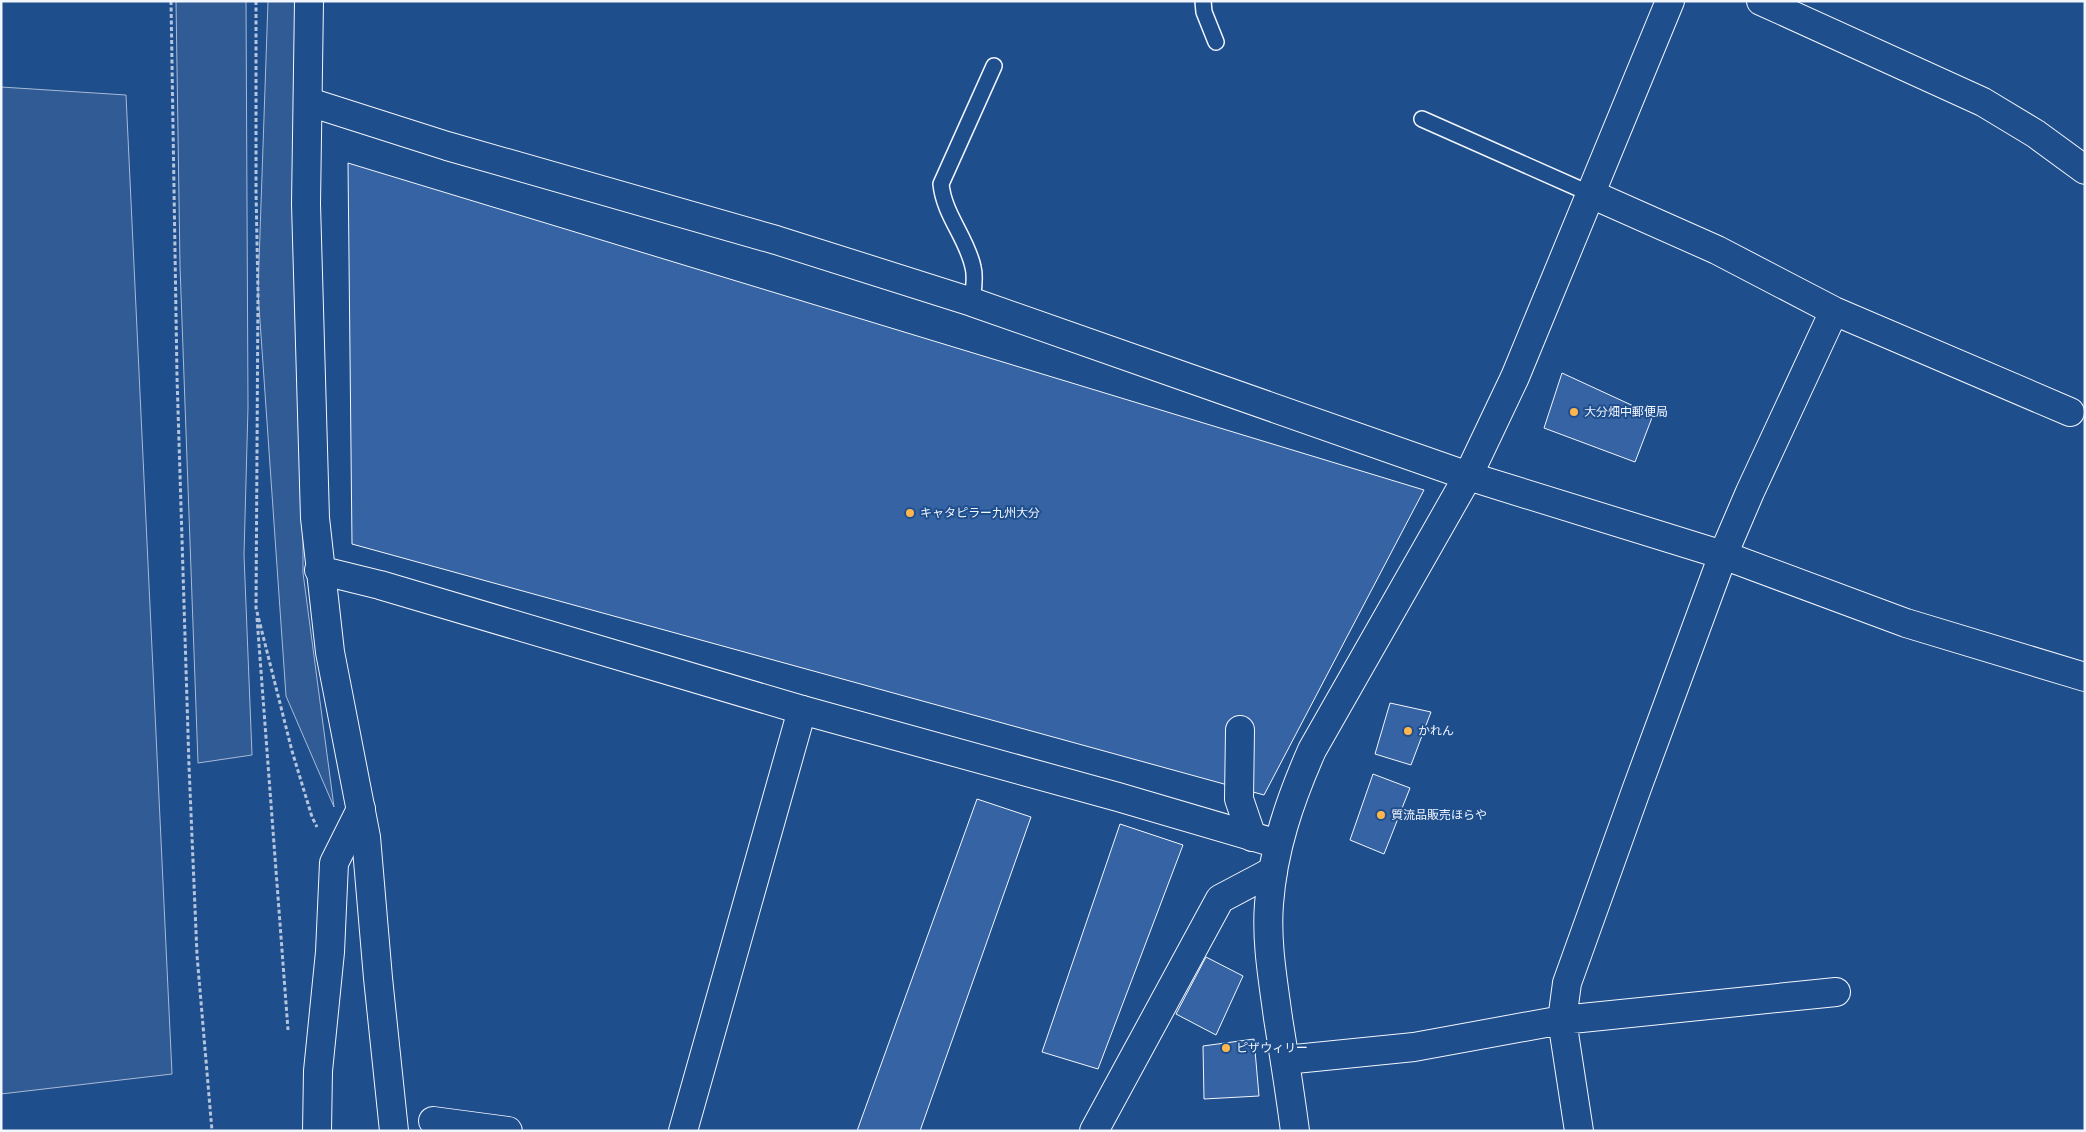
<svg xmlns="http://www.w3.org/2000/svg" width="2086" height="1132" font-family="Lato,'Noto Sans JP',sans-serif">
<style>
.built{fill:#305b95;stroke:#a8bbd7}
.building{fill:#3563a3;stroke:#f2f6ff}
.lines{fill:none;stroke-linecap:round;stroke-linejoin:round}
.service-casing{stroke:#f2f6ff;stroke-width:18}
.minor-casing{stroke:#f2f6ff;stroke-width:30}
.tertiary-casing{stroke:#f2f6ff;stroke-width:30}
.path{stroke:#b3c4dc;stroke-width:3;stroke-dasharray:4 2.5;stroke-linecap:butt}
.service{stroke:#1f4e8c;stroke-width:15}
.minor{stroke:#1f4e8c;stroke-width:28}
.tertiary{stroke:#1f4e8c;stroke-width:28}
.poi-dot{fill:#ffb74d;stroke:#1f4e8c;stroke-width:2}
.labels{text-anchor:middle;stroke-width:4;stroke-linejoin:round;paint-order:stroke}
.poi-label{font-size:12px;fill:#f2f6ff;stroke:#1f4e8c;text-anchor:start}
</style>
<rect width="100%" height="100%" fill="#1f4e8c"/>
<path class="built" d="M 176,1 L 246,1 L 248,407 L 244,555 L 252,755 L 198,763 L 180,266 Z
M 268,1 L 303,1 L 303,573 L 334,807 L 286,696 L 258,292 Z
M 1,87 L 126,95 L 172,1074 L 1,1094 Z"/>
<path class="building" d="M 348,163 L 1424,490 L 1264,795 L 352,544 Z
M 1562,373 L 1653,415 L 1635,462 L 1544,428 Z
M 1390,703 L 1431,712 L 1411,765 L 1375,754 Z
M 1373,774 L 1410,788 L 1384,854 L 1350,840 Z
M 977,799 L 1031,817 L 920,1131 L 857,1131 Z
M 1120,824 L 1183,845 L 1098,1069 L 1042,1052 Z
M 1206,957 L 1243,976 L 1216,1035 L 1176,1014 Z
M 1254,1039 L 1259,1096 L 1204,1099 L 1203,1046 Z"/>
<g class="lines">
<defs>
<path id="service" d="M 1203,1 L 1204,12 L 1216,42
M 1422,119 L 1591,194
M 972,302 C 973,292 976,278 973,267 C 967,238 944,215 941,184 L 994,66"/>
<path id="minor" d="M 1761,1 L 1983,102 L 2036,134 L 2085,170
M 309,102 L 447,146 L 776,240 L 972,302 L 1468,476 L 1723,555 L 1906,623 L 2085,677
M 1591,194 L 1717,250 L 1834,311 L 2070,412
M 1240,730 L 1239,799 L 1252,837
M 1285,1060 L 1414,1047 L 1562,1020 L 1836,992
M 433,1121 L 508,1131
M 317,1131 L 318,1071 L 330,952 L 334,863 L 361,809
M 683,1131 L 802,710
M 1094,1131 L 1220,899 L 1273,871
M 1579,1131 L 1562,1020 L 1567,983 L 1637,788 L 1723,555 L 1750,492 L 1834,311"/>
<path id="tertiary" d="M 309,1 L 306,204 L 315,518 L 330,652 L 366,837 L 378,978 L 394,1131
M 319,570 L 380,585 L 802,710 L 1118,797 L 1278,844
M 1295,1131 C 1290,1093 1284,1055 1278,1018 C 1273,980 1266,942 1269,904 C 1273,849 1290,800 1312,750 L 1468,476 L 1515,377 L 1670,1"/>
</defs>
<use href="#service" class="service-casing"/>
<use href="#minor" class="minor-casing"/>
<use href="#tertiary" class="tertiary-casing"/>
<path class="path" d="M 171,1 L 177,377 L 189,766 L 197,955 L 212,1131
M 256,1 L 256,191 L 258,292 L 256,608 L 292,751 L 312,817 L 317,827
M 257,618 L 288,1030"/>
<use href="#service" class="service"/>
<use href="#minor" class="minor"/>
<use href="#tertiary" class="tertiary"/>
</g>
<g class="poi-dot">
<circle cx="1574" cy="412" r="5"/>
<circle cx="910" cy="513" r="5"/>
<circle cx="1408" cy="731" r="5"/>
<circle cx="1381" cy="815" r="5"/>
<circle cx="1226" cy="1048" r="5"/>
</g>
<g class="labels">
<g class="poi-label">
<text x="1584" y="416">大分畑中郵便局</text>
<text x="920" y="517">キャタピラー九州大分</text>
<text x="1418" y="735">かれん</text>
<text x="1391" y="819">質流品販売ほらや</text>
<text x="1236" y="1052">ピザウィリー</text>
</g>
</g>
<rect width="2086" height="1132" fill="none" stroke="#f2f6ff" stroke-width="5"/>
</svg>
